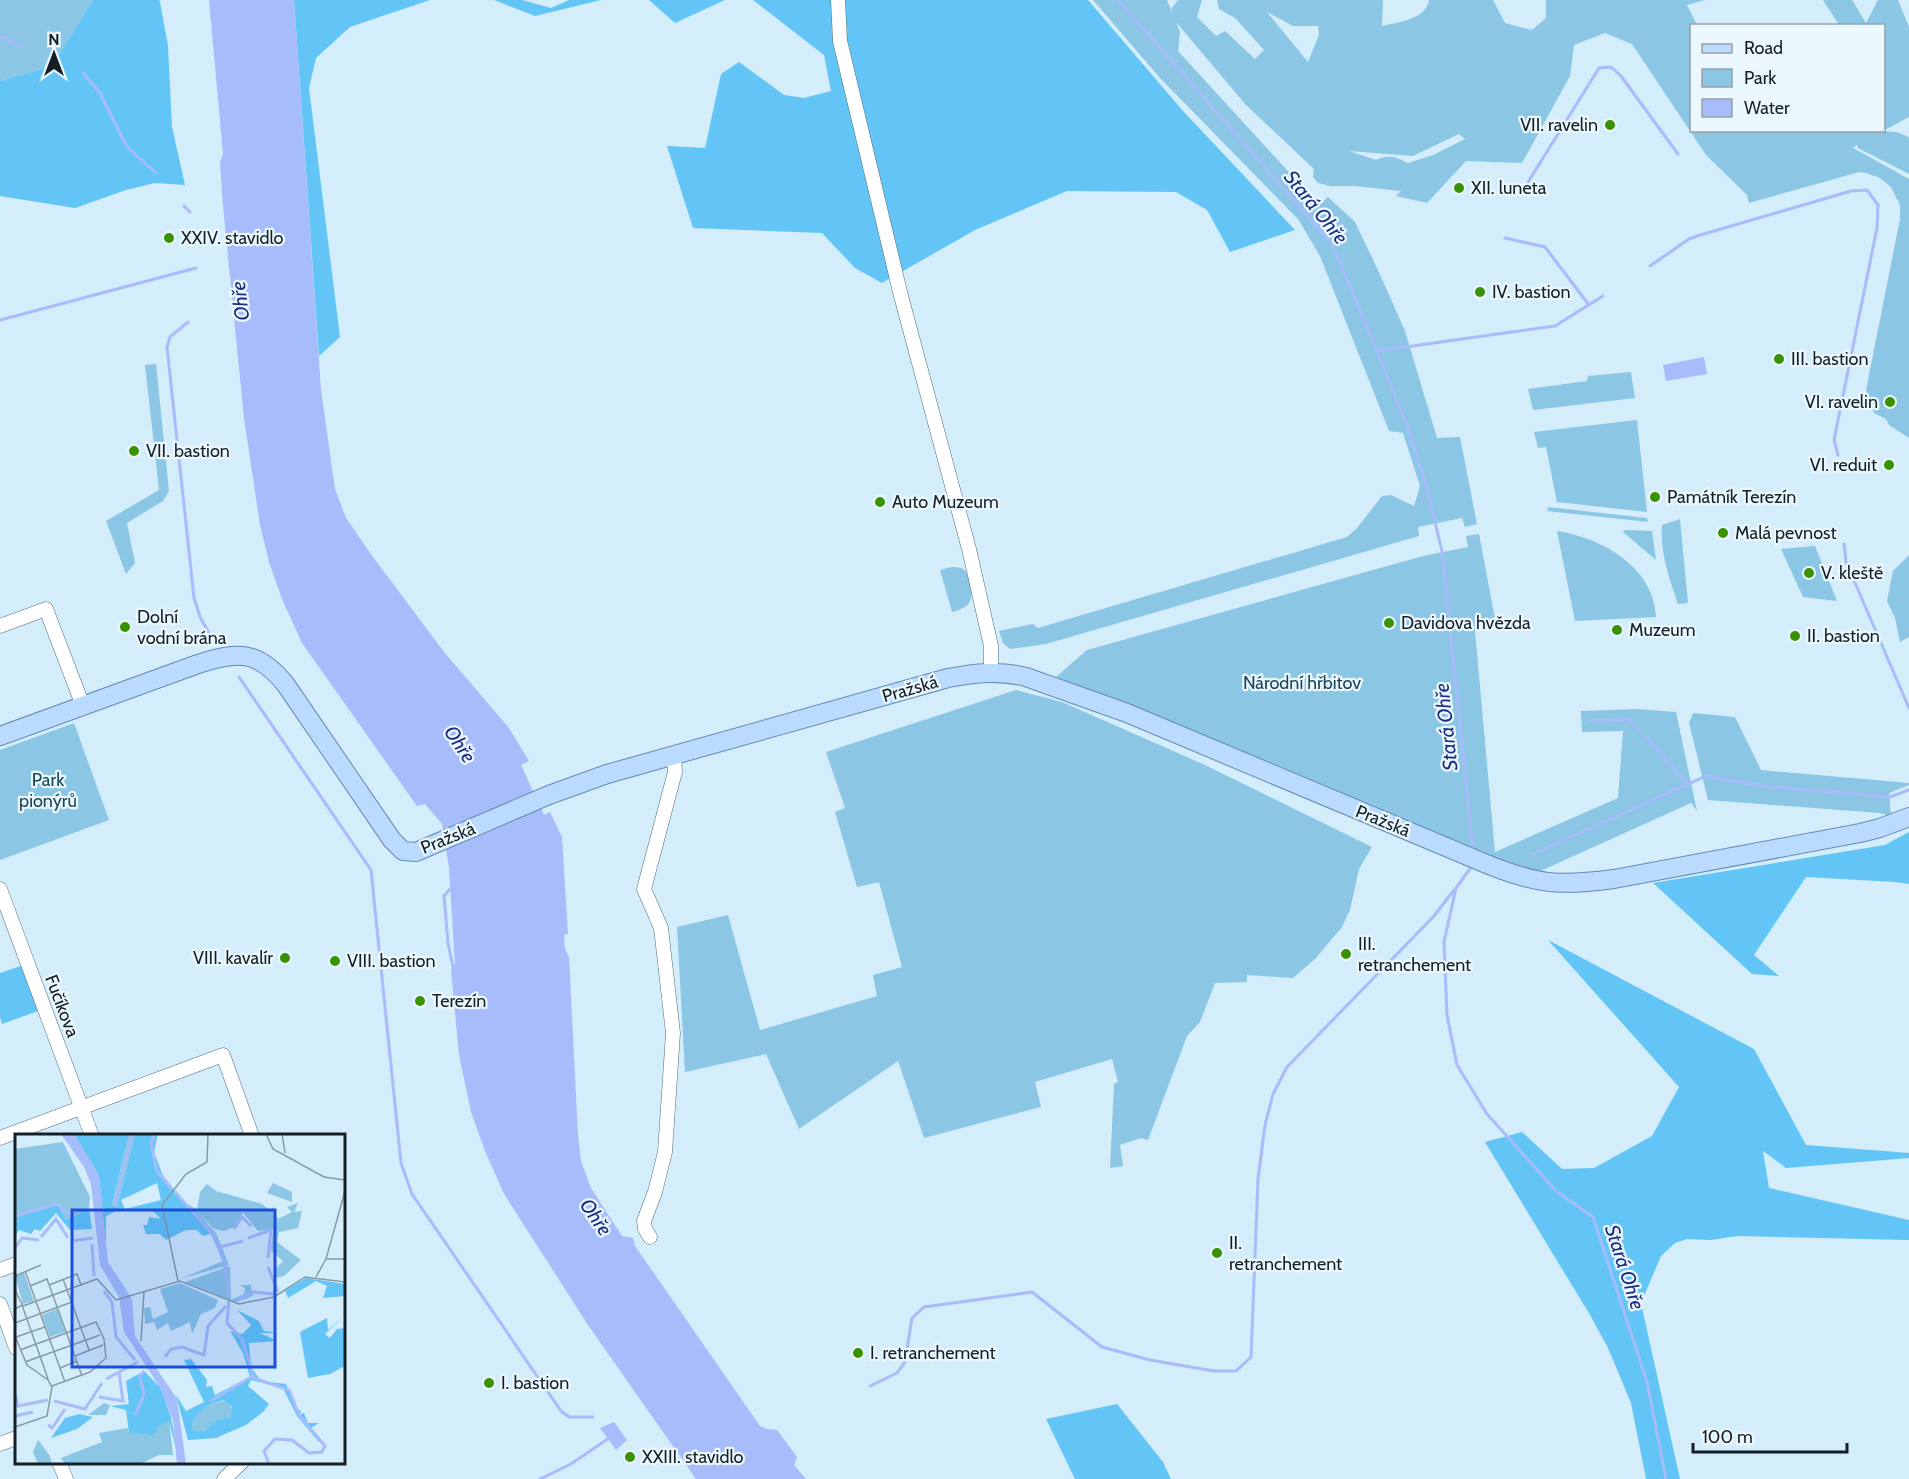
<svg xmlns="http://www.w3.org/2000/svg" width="1909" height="1479" font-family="Cabin,sans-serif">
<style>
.green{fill:#8cc6e5;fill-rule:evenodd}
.forest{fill:#62c5f5}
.water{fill:#a7bcfb}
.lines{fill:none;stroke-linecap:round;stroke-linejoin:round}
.stream{stroke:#a7bcfb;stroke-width:3}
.minor-casing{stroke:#516d7c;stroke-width:15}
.major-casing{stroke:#628ab2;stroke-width:20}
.minor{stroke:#fff;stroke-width:14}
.major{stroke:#badbfe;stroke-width:18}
.poi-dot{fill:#399200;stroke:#ecf8ff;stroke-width:2}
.labels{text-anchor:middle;stroke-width:4.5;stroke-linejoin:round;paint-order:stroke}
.poi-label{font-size:18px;fill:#142026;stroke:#ecf8ff;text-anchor:start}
.park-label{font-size:18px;fill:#1b4559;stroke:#ecf8ff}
.street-label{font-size:18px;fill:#142026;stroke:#ecf8ff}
.water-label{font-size:20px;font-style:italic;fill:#1e2c82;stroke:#ecf8ff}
.inset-river{fill:none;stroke:#a7bcfb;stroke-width:3}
.inset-road{fill:none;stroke:#879ba6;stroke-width:1.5}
.view{fill:#1d4ed8;fill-opacity:0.15;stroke:#1d4ed8;stroke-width:3}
.inset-edge{fill:none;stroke:#142026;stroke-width:3}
</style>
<rect width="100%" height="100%" fill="#d4edfb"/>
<path class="green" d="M 0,0 L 93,0 L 52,66 L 0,81 Z
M 1093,0 L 1167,0 L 1172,12 L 1172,8 L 1178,0 L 1202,0 L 1197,17 L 1216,36 L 1225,31 L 1255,59 L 1264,50 L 1235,18 L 1219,9 L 1217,0 L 1383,0 L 1382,26 C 1398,22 1426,20 1429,0 L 1493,0 L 1505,23 L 1532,30 L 1546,18 L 1546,0 L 1705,0 L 1687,5 L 1697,25 L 1692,26 L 1692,130 L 1884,130 L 1884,26 L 1839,25 L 1823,0 L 1852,0 L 1866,23 L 1878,0 L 1898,0 L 1909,27 L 1909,117 L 1883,131 L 1896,132 L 1909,137 L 1909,174 L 1858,148 L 1857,145 L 1853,148 L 1909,179 L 1909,438 L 1889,425 L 1886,419 L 1874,413 L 1866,390 L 1900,219 L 1900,205 L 1891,187 L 1880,178 L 1866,173 L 1859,172 L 1749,203 L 1747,195 L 1706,155 L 1632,44 L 1605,33 L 1574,45 L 1570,76 L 1522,163 L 1466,161 L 1427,203 L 1396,196 L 1401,191 L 1354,186 L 1330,186 L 1318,183 L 1313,177 L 1314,169 L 1246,105 L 1176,22 L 1180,32 L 1178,51 L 1319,205 L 1328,197 L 1355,222 L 1378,270 L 1405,331 L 1437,438 L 1460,437 L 1477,524 L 1465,527 L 1462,518 L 1418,527 L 1419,536 L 1046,644 L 1010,649 L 1003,643 L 999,631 L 1033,624 L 1038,628 L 1347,537 L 1357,528 L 1382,496 L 1391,495 L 1414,506 L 1420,486 L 1403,433 L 1389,431 L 1320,256 L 1298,219 L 1160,78 ZM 1267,12 L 1293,26 L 1318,26 L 1319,35 L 1308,62 ZM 1459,134 L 1465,139 L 1433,155 L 1408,163 C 1395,157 1390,154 1376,160 L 1349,151 L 1413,156 Z
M 156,364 L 169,491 L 163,501 L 127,523 L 135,563 L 126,574 L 106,521 L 159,490 L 145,365 Z
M 1631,372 L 1635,398 L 1533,410 L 1528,389 L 1587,381 L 1588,376 Z
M 1637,420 L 1647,512 L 1557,502 L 1546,447 L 1538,448 L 1534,432 Z
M 1548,507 L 1647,518 L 1648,522 L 1547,511 Z
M 1680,519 L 1688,603 L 1678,604 C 1669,577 1660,554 1662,525 Z
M 1624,530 L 1652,531 L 1656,560 L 1623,532 Z
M 1557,531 C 1602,538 1654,567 1656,617 L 1575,621 Z
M 1479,534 L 1496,624 L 1475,631 L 1495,852 L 1618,798 L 1623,731 L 1582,732 L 1581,711 L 1637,709 L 1676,712 L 1697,811 L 1691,803 L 1536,873 L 1489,857 L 1056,677 L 1087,650 L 1423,556 L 1468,547 L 1466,536 Z
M 1815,546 L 1837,601 L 1803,597 L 1781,549 Z
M 1909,555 L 1909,637 L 1900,642 L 1895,618 L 1887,601 L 1893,571 Z
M 951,567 C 955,567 958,567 961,568 C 966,570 968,575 969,580 C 974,599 973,607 952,612 L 940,570 Z
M 1016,690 L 1062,702 L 1205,765 L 1372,847 L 1359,869 L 1350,910 L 1342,927 L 1315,959 L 1293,978 L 1247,975 L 1247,982 L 1215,983 L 1200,1022 L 1187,1036 L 1148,1140 L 1141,1138 L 1120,1145 L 1123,1166 L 1110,1168 L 1114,1084 L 1118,1082 L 1112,1059 L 1035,1082 L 1041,1107 L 924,1138 L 898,1061 L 799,1129 L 766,1054 L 685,1072 L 677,927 L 728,915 L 760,1030 L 877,996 L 873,975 L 902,967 L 879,882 L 857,887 L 835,812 L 845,808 L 826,752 Z
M 1693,713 L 1735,717 L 1761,770 L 1909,783 L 1909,785 L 1889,793 L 1891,816 L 1879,813 L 1708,800 L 1689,723 Z
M 74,723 L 109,820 L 0,860 L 0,750 Z"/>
<path class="forest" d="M 93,0 L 159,0 L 160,2 L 168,46 L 172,127 L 185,185 L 155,183 L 126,190 L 75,208 L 0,196 L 0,81 L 52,66 Z
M 294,0 L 439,0 L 430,0 L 350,27 L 316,58 L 309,88 L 340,337 L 319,356 Z
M 494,0 L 522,0 L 551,8 L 569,0 L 601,0 L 535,16 Z
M 649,0 L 725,0 L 675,23 Z
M 753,0 L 1088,0 L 1183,111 L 1295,230 L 1230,252 L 1207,210 L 1176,192 L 1067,191 L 975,230 L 882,283 L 855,268 L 822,233 L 693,228 L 667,146 L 705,148 L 721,74 L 739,62 L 784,95 L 804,98 L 831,91 L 824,55 Z
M 1909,832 L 1909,884 L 1895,882 L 1806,877 L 1754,955 L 1779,976 L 1752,974 L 1653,883 L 1885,845 Z
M 1548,940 L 1754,1049 L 1806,1145 L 1909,1153 L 1909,1158 L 1786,1168 L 1763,1151 L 1769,1188 L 1909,1220 L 1909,1240 L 1737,1236 L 1711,1240 L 1687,1239 L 1675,1243 L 1661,1256 L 1641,1303 L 1680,1479 L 1646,1479 L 1631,1403 L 1608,1348 L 1590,1315 L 1485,1142 L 1522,1132 L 1562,1169 L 1594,1168 L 1652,1136 L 1679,1087 Z
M 21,966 L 38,1011 L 2,1024 L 0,1017 L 0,973 Z
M 1117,1404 L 1163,1462 L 1171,1479 L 1075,1479 L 1046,1419 Z"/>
<path class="water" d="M 209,0 L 294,0 L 321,390 L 335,489 L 346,518 L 370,553 L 444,652 L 509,728 L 529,761 L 521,765 L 544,815 L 550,812 L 562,837 L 568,934 L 565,934 C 563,941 565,951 569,957 L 578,1135 L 581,1161 L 591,1188 L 622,1236 L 633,1238 L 635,1246 L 760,1426 L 767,1429 L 777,1430 L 797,1457 L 794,1465 L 806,1479 L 696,1479 L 588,1325 L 504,1194 L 485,1151 L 471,1112 L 459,1055 L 451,970 L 455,964 L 449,868 L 442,824 L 425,804 L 417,806 L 302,643 L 282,599 L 269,562 L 260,525 L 244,418 L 223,206 L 220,163 L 223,154 Z
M 1704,357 L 1707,374 L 1666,381 L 1663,365 Z
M 614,1422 L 627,1440 L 616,1450 L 600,1428 Z"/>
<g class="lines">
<path class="stream" d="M 1118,0 L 1332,244 L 1377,351 L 1408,428 L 1426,485 L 1442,551 L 1473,851
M 0,36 L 22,47
M 83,73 L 100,93 L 127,147 L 156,173
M 1525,187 L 1599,68 L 1611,67 L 1621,76 L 1678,154
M 184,206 L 190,212
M 1505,238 L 1545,247 L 1589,305
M 1650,266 L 1689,239 L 1697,236 L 1851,191 L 1867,190 L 1878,205 L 1877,228 L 1834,440 L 1838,455
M 0,320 L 196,268
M 188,322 L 170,337 L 167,347 L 194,598 L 200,617 L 210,635
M 1377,351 L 1555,326 L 1603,296
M 1844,544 L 1846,562 L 1909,708
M 239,677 L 371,870 L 401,1163 L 412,1194 L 561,1411 L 569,1417 L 593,1417
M 1590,721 L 1628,719 L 1640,731
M 1645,736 L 1687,783
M 1533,854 L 1706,776 L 1764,786 L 1890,797 L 1909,790
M 1472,866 L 1456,888 L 1444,942 L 1447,1015 L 1457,1065 L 1487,1114 L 1557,1192 L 1593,1217 L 1647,1382 L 1666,1479
M 450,889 L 444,896 L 448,943 L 453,967
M 870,1386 L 897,1373 L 905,1362 L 912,1318 L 924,1307 L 1032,1292 L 1102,1347 L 1150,1360 L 1214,1371 L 1236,1371 L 1251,1357 L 1258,1179 L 1265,1125 L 1273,1094 L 1287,1067 L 1434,916 L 1454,890
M 540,1479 L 571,1464 L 609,1438"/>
<defs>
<path id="minor" d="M 838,0 L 840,41 L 901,296 L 969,549 L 991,646 L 991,672
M 0,626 L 46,609 L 83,706
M 0,889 L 92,1136
M 0,1138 L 223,1055 L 252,1136
M 650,1237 L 645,1229 L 644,1221 L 655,1192 L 665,1152 L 673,1033 L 661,928 L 644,889 L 675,772 L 674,755
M 0,1270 L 16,1264
M 0,1304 L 16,1348
M 0,1444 L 16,1438
M 59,1462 L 66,1479
M 224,1479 L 242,1462"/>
<path id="major" d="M 0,736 L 198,664 C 238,651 258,650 286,685 L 392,840 L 403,851 L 416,852 L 549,795 L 607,774 L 948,678 C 975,673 999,670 1026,677 L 1127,713 L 1489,865 C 1539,885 1560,886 1614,879 L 1860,833 L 1880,828 L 1909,817"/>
</defs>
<use href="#minor" class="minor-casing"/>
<use href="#major" class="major-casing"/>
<use href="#minor" class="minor"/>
<use href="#major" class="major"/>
</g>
<g class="poi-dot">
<circle cx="1610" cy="125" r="6"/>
<circle cx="1459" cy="188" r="6"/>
<circle cx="169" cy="238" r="6"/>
<circle cx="1480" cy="292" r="6"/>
<circle cx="1779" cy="359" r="6"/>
<circle cx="1890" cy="402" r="6"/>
<circle cx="134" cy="451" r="6"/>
<circle cx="1889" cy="465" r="6"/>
<circle cx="1655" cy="497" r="6"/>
<circle cx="880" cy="502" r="6"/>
<circle cx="1723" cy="533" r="6"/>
<circle cx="1809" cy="573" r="6"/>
<circle cx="1389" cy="623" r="6"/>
<circle cx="125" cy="627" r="6"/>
<circle cx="1617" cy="630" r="6"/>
<circle cx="1795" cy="636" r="6"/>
<circle cx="1346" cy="954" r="6"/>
<circle cx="285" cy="958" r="6"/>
<circle cx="335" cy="961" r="6"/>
<circle cx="420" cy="1001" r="6"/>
<circle cx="1217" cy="1253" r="6"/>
<circle cx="858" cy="1353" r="6"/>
<circle cx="489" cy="1383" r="6"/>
<circle cx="630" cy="1457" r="6"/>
</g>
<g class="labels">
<g class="poi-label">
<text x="1598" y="131" text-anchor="end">VII. ravelin</text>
<text x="1471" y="194">XII. luneta</text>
<text x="181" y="244">XXIV. stavidlo</text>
<text x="1492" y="298">IV. bastion</text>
<text x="1791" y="365">III. bastion</text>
<text x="1878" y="408" text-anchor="end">VI. ravelin</text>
<text x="146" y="457">VII. bastion</text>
<text x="1877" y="471" text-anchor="end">VI. reduit</text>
<text x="1667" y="503">Památník Terezín</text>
<text x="892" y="508">Auto Muzeum</text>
<text x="1735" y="539">Malá pevnost</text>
<text x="1821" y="579">V. kleště</text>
<text x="137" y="623">Dolní<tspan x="137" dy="21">vodní brána</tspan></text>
<text x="1401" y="629">Davidova hvězda</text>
<text x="1629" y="636">Muzeum</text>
<text x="1807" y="642">II. bastion</text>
<text x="1358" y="950">III.<tspan x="1358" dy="21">retranchement</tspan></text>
<text x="273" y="964" text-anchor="end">VIII. kavalír</text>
<text x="347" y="967">VIII. bastion</text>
<text x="432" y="1007">Terezín</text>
<text x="1229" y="1249">II.<tspan x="1229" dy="21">retranchement</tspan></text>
<text x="870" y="1359">I. retranchement</text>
<text x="501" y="1389">I. bastion</text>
<text x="642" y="1463">XXIII. stavidlo</text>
</g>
<g class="park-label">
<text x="1302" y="689">Národní hřbitov</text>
<text x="48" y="786">Park<tspan x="48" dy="21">pionýrů</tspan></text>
</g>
<g class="street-label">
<text transform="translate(910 689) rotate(-16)" y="6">Pražská</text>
<text transform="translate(1383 821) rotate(22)" y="6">Pražská</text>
<text transform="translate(448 838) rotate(-22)" y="6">Pražská</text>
<text transform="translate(62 1006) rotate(69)" y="6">Fučíkova</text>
</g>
<g class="water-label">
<text transform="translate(1316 207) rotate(51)" y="7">Stará Ohře</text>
<text transform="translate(240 301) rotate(-97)" y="7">Ohře</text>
<text transform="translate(1446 727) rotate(-96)" y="7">Stará Ohře</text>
<text transform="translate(460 744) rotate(56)" y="7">Ohře</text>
<text transform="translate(596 1217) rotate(55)" y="7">Ohře</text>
<text transform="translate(1625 1267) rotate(72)" y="7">Stará Ohře</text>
</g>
</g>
<g transform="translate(15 1134)">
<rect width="330" height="330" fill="#d4edfb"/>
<path d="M 114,0 L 120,0 L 102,73 L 97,72 ZM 48,8 L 75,63 L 74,75 L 51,86 L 42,71 L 0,84 L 0,15 ZM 258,49 L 277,58 L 277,68 L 252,59 ZM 192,50 L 201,57 L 247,70 L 256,77 L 258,73 L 263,85 L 277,78 L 272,73 L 283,69 L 279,78 L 287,77 L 283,94 L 264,98 L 262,108 L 286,126 L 269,142 L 259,144 L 259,136 L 268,127 L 256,117 L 258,95 L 243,97 L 228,79 L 219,93 L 209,97 L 199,95 L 183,79 L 201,99 L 214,131 L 165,145 L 208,127 L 195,99 L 165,65 L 182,76 L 185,58 ZM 215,132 L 216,166 L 229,160 L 230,154 L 225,151 L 236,151 L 238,162 L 221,168 L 170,148 ZM 9,139 L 19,167 L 8,170 L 0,142 ZM 165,149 L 203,166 L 200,174 L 186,180 L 177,200 L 175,188 L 156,197 L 153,189 L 142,196 L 139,188 L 130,190 L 129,174 L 135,173 L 138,185 L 153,178 L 145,155 ZM 42,175 L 50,198 L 35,203 L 27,181 ZM 212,266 L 219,278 L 216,283 L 202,286 L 189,297 L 179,297 L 177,289 L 181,282 L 194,271 ZM 89,269 L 95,271 L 91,281 L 73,281 ZM 154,286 L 158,321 L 144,321 L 125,330 L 50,330 L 46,324 L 87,308 L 84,299 L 113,294 L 114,299 L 137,301 L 139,294 ZM 23,306 L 35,322 L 37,330 L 23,330 L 18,318 Z" fill="#8cc6e5"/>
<path d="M 59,0 L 114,0 L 97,71 L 102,73 L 120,0 L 143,0 L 139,18 L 148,42 L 195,100 L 188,102 L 182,96 L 171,96 L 151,106 L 145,100 L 131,100 L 128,91 L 132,91 L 134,83 L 146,85 L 136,75 L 103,76 L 91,82 L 91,113 L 84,42 ZM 142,49 L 146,66 L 110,75 L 106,66 ZM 42,70 L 51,86 L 74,75 L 77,95 L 55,96 L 41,79 L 25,97 L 20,95 L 16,100 L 4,96 L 0,102 L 0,84 ZM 291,144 L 330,150 L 330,162 L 308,164 L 312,152 L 301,147 L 273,164 L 270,157 ZM 222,176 L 244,187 L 249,197 L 263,199 L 245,199 L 262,207 L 234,209 L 236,233 L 246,247 L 271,250 L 281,275 L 286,277 L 285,281 L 289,279 L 293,289 L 304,289 L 296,294 L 306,305 L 304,308 L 282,282 L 268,254 L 236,246 L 233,252 L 254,270 L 248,278 L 231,291 L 201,304 L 173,306 L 161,261 L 171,277 L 189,268 L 169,226 L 176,225 L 192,246 L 191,253 L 197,252 L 200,261 L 235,243 L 228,219 L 215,197 L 227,200 L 236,191 ZM 209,266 L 217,273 L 216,283 L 202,286 L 189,297 L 179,297 L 177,289 L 181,282 L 194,271 ZM 330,181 L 310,200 L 315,204 L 322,195 L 330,194 L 330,232 L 315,240 L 293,244 L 285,198 L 312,184 L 313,196 ZM 129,237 L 146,254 L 156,283 L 162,318 L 154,287 L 140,294 L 143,297 L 137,301 L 114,299 L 111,276 L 95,272 L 114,270 L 111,247 ZM 64,280 L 78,283 L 62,295 L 36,304 L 50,284 Z" fill="#62c5f5" fill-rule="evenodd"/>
<path d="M 46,0 L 59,0 L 84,42 L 93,128 L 117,165 L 120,202 L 162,265 L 171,330 L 162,330 L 158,286 L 146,255 L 109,198 L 104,163 L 85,131 L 76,50 L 69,33 Z" fill="#a7bcfb"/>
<path class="inset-river" d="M 140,0 L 136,9 L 142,37 L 157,55M 160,58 L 199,102 L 209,127 L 214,162M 100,70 L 117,0M 0,82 L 42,70 L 50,78 L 60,81M 219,95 L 227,83 L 236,92M 26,103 L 41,85 L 53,104M 233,104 L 256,96 L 253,124M 56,107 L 78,104M 77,110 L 79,142M 205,113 L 228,107M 0,114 L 7,104 L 24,106M 253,133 L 263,158M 89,157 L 97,168 L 101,203 L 120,226M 221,166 L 239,158 L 259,160M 214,167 L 212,189 L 227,205 L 239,244 L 274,256 L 284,281 L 310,312 L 307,318 L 294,319 L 277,306 L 260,305 L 249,317 L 254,330M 150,223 L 156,215 L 167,213 L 189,221 L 193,192 L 211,172M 91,245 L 123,228M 0,259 L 3,272 L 33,266M 84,263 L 108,267 L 104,238M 39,267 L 70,275 L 87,249M 195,267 L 238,242M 120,281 L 129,261 L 125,242 L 129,237M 0,282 L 18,278M 33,291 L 37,294 L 50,275"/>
<path class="inset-road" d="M 251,0 L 258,15 L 309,43 L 330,46M 267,0 L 270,19M 311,125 L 330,57M 10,137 L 50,248M 0,142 L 26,131M 301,143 L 311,125 L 330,125M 48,145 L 74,216M 163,147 L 147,71 L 171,40 L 192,28 L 193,0M 34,151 L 62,140 L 66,151M 15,152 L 32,145 L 67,242M 0,156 L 8,172 L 82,145 L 101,166 L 165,147 L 224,170 L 259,163 L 290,143 L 330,148M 0,175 L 7,171 L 33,245M 0,189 L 57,168M 0,202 L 12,231 L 33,246 L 37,253 L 32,282 L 0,293M 1,203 L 30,193M 126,207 L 129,157M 5,216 L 81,188 L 89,205 L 91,224 L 75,238 L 37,252M 60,222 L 88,211M 10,228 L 85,201M 45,234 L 62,227"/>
<path class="view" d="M 57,76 L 260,76 L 260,233 L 57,233 Z"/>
<rect width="330" height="330" class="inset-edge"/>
</g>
<rect x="1690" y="24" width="195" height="108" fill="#ecf8ff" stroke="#96a2a8" stroke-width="1.5"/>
<rect x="1702" y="44" width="30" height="9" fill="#badbfe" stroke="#96a2a8" stroke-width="1.5"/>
<text x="1744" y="54" font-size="18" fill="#142026">Road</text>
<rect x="1702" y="69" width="30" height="18" fill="#8cc6e5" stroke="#96a2a8" stroke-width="1.5"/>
<text x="1744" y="84" font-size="18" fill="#142026">Park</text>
<rect x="1702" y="99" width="30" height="18" fill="#a7bcfb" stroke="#96a2a8" stroke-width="1.5"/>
<text x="1744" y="114" font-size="18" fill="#142026">Water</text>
<g transform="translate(54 54)" stroke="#ecf8ff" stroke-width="4.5" paint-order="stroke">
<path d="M0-4.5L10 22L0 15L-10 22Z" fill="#142026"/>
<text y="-9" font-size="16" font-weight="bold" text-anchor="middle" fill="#142026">N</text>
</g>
<path d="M1693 1443v9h154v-9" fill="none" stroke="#142026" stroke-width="3"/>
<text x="1702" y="1443" font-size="18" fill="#142026" stroke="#ecf8ff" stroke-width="4.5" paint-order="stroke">100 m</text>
</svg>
